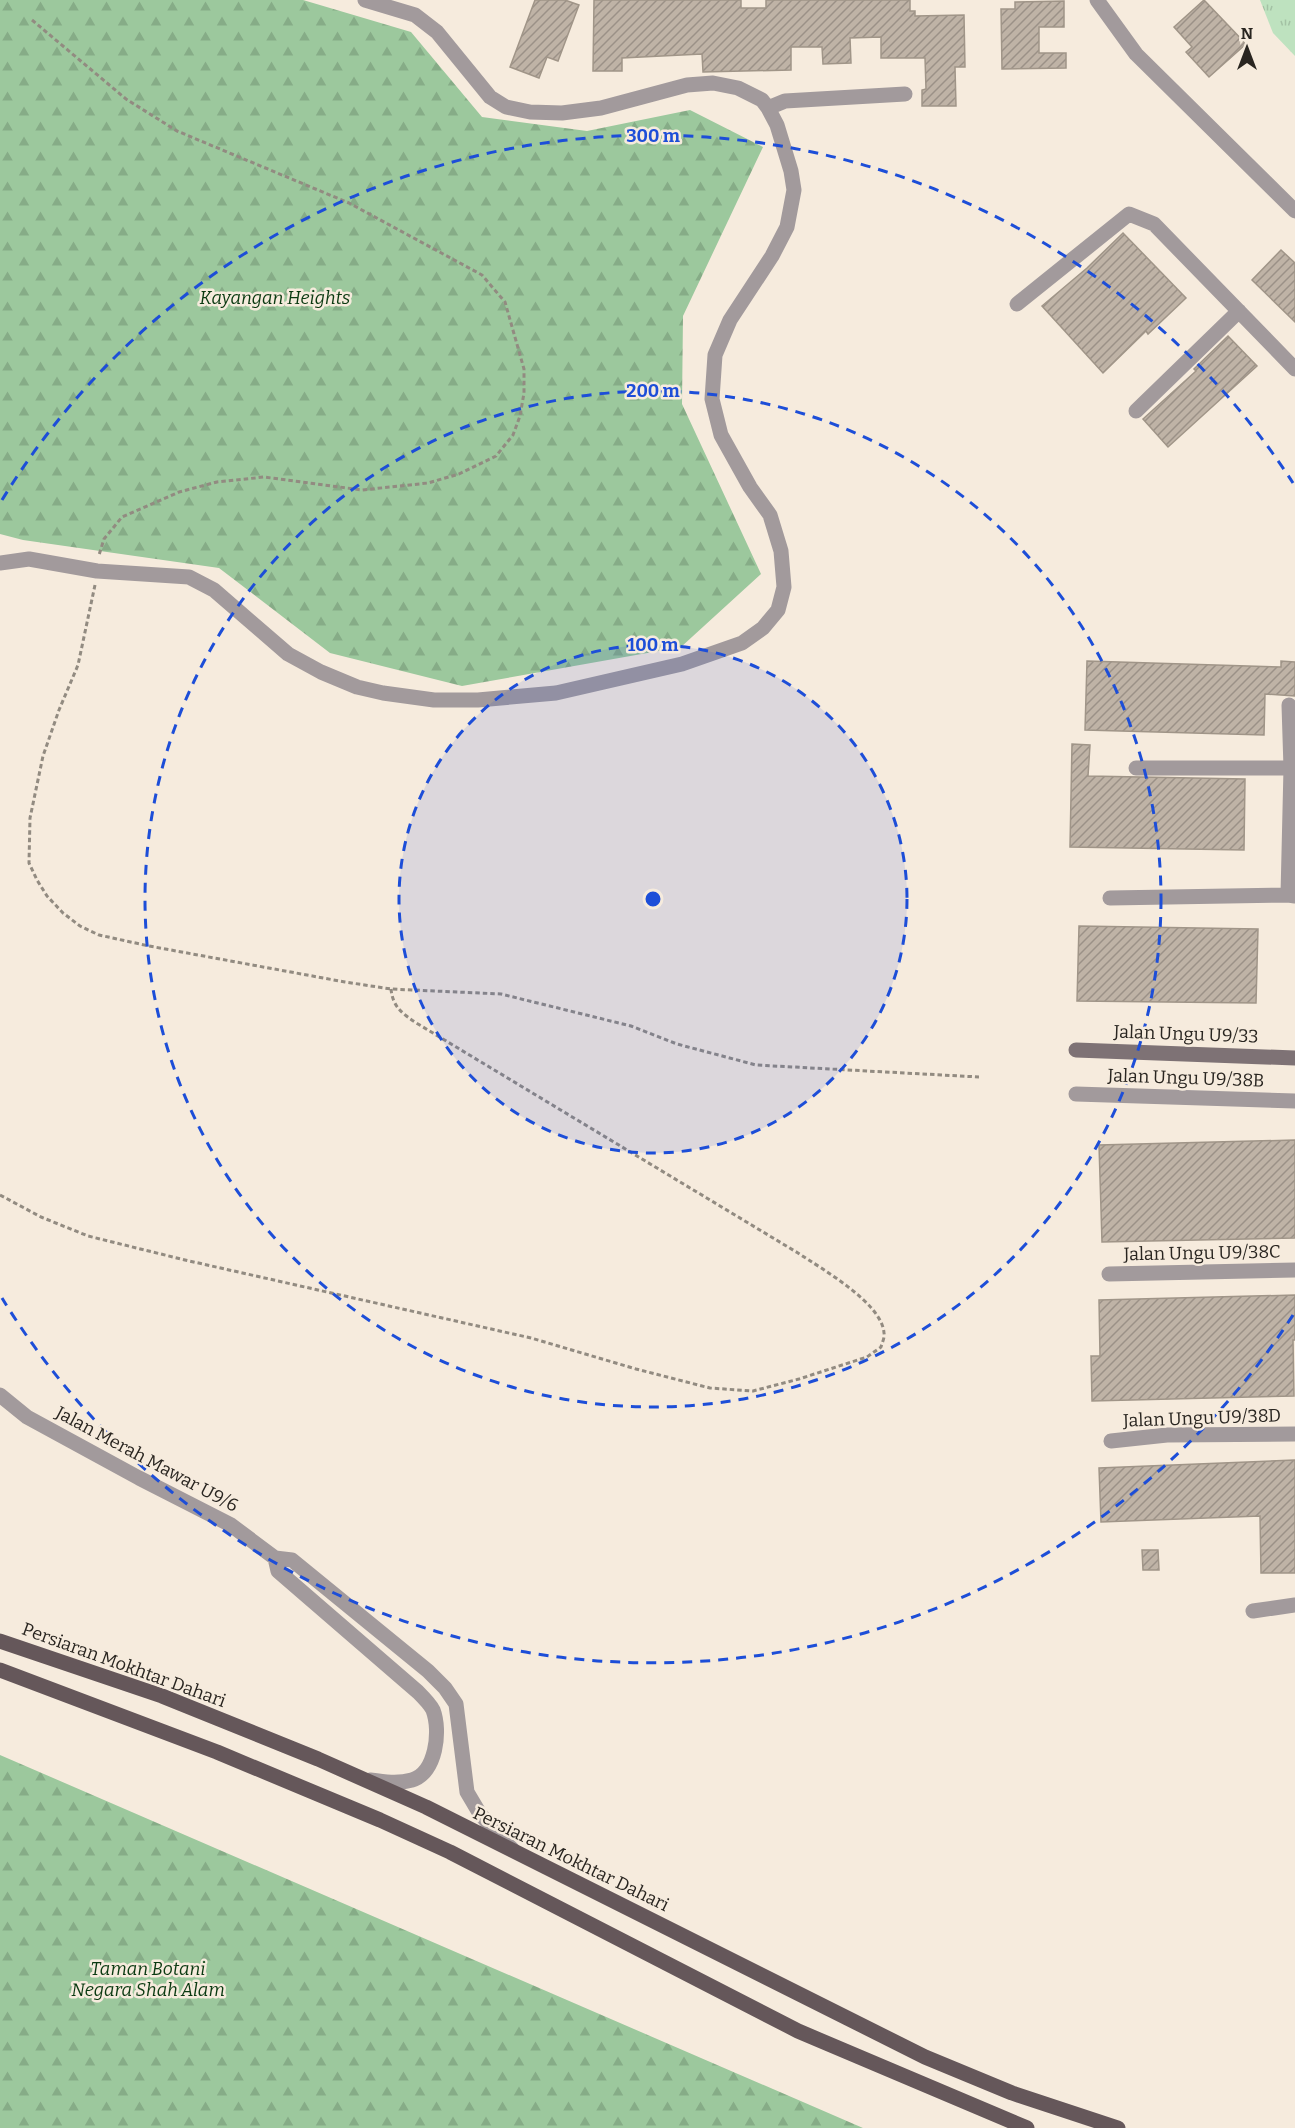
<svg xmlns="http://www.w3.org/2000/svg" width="1295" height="2128" font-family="Bitter,serif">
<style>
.grass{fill:url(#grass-tufts)}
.forest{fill:url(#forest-firs)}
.building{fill:url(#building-hatch);stroke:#a09588;stroke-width:1.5}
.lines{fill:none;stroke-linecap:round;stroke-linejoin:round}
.path{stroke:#928b81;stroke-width:3;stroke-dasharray:4.5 3;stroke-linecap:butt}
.street{stroke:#a29a9c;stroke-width:15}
.secondary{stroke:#7e7275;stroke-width:15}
.primary{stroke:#65575a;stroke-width:15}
.ring{fill:none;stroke:#1d4ed8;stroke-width:3;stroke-dasharray:10 8}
.labels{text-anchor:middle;stroke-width:5;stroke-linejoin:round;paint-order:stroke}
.park-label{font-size:18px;font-style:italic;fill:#093910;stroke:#f6ebdd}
.street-label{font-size:18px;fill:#292520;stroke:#f6ebdd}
.centre{fill:#1d4ed8;stroke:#f6ebdd;stroke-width:3}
.ring-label{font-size:18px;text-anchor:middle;font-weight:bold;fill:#1d4ed8;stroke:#f6ebdd;stroke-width:5;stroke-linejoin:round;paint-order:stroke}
</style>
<defs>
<pattern id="grass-tufts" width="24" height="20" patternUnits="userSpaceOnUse" patternTransform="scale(1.5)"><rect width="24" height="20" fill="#bee2bf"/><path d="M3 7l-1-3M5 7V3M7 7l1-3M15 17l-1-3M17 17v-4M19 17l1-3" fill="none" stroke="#a3c2a4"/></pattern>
<pattern id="forest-firs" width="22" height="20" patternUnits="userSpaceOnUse" patternTransform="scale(1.5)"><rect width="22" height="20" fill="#9cc89d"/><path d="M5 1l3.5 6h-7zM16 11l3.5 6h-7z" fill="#86ac87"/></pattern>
<pattern id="building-hatch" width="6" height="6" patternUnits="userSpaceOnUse" patternTransform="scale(1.5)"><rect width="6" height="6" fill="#bfb3a6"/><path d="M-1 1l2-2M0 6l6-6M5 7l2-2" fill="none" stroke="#9b9187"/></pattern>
</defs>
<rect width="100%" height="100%" fill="#f6ebdd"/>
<path class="grass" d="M 1260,0 L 1295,0 L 1295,56 L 1273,33 Z"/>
<path class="forest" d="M 0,0 L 303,0 L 411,32 L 482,117 L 587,131 L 690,110 L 763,147 L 683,316 L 682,404 L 761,574 L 681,647 L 462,686 L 330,653 L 219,568 L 23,540 L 0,534 Z
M 0,1755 L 863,2128 L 0,2128 Z"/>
<path class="building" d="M 535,0 L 565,0 L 579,5 L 558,61 L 547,57 L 539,78 L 510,67 Z
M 594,0 L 741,0 L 741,8 L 766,8 L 766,0 L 910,0 L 910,11 L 915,11 L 915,16 L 964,15 L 965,67 L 955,67 L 956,106 L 922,106 L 922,90 L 926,89 L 925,58 L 881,58 L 881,37 L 850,38 L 851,63 L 823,64 L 822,47 L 791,47 L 791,70 L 703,72 L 702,54 L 622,58 L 622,71 L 593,71 Z
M 1204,0 L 1246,44 L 1209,77 L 1186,52 L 1192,47 L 1174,27 Z
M 1064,1 L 1064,27 L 1039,27 L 1039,53 L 1066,53 L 1066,68 L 1002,69 L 1001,9 L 1015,9 L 1015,2 Z
M 1123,233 L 1186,298 L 1148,334 L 1146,331 L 1103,373 L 1042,306 L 1087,268 Z
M 1281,250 L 1295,263 L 1295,322 L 1252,280 Z
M 1228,336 L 1257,366 L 1168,447 L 1143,419 L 1196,371 L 1194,369 Z
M 1087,661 L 1281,667 L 1281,661 L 1295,662 L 1295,696 L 1265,694 L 1264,735 L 1085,730 Z
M 1072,744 L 1090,745 L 1088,776 L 1245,779 L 1244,850 L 1070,847 Z
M 1079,926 L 1258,929 L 1256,1003 L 1077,1001 Z
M 1295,1140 L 1295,1238 L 1102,1242 L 1099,1145 Z
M 1295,1295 L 1295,1340 L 1293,1340 L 1294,1396 L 1092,1401 L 1091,1356 L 1100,1356 L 1099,1300 Z
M 1295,1460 L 1295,1573 L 1261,1573 L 1260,1516 L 1101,1522 L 1099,1468 Z
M 1142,1550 L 1158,1550 L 1159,1570 L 1143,1570 Z"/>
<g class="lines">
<path class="path" d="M 32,20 L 126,99 L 177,131 L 349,203 L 482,275 L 505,302 L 524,369 L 524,393 L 520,416 L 513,435 L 496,456 L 459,474 L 428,483 L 362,490 L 264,477 L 217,482 L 179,492 L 122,517 L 104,539 L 99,555
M 95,585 L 78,665 L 59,710 L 43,756 L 30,818 L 29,863 L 37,880 L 47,896 L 63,913 L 80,926 L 99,935 L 149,946 L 345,982 L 391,989 L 501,994 L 631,1026 L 677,1044 L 756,1065 L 979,1077
M 0,1195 L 41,1217 L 88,1236 L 185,1260 L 531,1338 L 636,1369 L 710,1388 L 753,1391 L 799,1379 L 867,1357 L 881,1347 C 882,1343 885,1337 884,1333 C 882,1303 822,1269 798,1253 L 418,1024 C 403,1014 393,1008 391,989"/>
<path class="street" d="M 1097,0 L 1136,54 L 1295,211
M 768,108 L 785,101 L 905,94
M 1017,304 L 1129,214 L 1154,224 L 1295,369
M 1136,411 L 1239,311
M 0,563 L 29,559 L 97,571 L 189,577 L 214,590 L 288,654 L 321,672 L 357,687 L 383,693 L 434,700 L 478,700 L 556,693 L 682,664 L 742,643 L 763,628 L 778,610 L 784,587 L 781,551 L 770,515 L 750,487 L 721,435 L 712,399 L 715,355 L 730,320 L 772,256 L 787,227 L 794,190 L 791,171 L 777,125 L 768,108 L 762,100 L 738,88 L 713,83 L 687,85 L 601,108 L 562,113 L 530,112 L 506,107 L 490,97 L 437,32 L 415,15 L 365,0
M 1289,705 L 1291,768 L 1288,895 L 1295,896
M 1136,768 L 1291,768
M 1110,898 L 1288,895
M 1076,1094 L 1295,1101
M 1109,1274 L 1295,1270
M 0,1395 L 27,1417 L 139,1478 L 231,1525 L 275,1558 L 292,1560 L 428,1671 L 445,1688 L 456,1704 L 467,1792 L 480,1814 L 513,1850
M 1111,1441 L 1167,1435 L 1295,1434
M 275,1558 L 278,1571 L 418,1692 C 423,1697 430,1704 433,1710 C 441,1731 436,1773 412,1780 C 398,1784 384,1782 370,1780
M 1253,1611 L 1295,1605"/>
<path class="secondary" d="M 1076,1050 L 1295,1058"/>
<path class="primary" d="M 0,1641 L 162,1696 L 318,1759 L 426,1807 L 925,2057 L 1012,2093 L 1118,2128
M 0,1670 L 217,1752 L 380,1820 L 450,1852 L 798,2031 L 1027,2128"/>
</g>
<circle cx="653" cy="899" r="254" fill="#1d4ed8" fill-opacity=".12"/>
<g class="ring">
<circle cx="653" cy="899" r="254"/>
<circle cx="653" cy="899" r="508"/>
<path d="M1293 1315A763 763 0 0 1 2 1298M2 500A763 763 0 0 1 1293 483"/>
</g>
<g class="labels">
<g class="park-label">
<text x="275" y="304">Kayangan Heights</text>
<text x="148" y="1975">Taman Botani<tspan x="148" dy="21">Negara Shah Alam</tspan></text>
</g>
<g class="street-label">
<text transform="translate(1186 1034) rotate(2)" y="6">Jalan Ungu U9/33</text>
<text transform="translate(1186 1078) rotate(2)" y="6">Jalan Ungu U9/38B</text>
<text transform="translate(1202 1253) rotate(-1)" y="6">Jalan Ungu U9/38C</text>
<text transform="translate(1202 1418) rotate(-2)" y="6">Jalan Ungu U9/38D</text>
<text transform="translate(147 1459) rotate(28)" y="6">Jalan Merah Mawar U9/6</text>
<text transform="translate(124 1665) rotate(20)" y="6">Persiaran Mokhtar Dahari</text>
<text transform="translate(571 1859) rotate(26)" y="6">Persiaran Mokhtar Dahari</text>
</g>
</g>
<circle cx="653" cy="899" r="9" class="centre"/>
<g class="ring-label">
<text x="653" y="142">300 m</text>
<text x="653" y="397">200 m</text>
<text x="653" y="651">100 m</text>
</g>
<g transform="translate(1247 48)" stroke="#f6ebdd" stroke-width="4.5" paint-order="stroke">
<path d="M0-4.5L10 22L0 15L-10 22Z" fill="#292520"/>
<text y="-9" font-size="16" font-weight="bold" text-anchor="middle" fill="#292520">N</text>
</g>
</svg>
